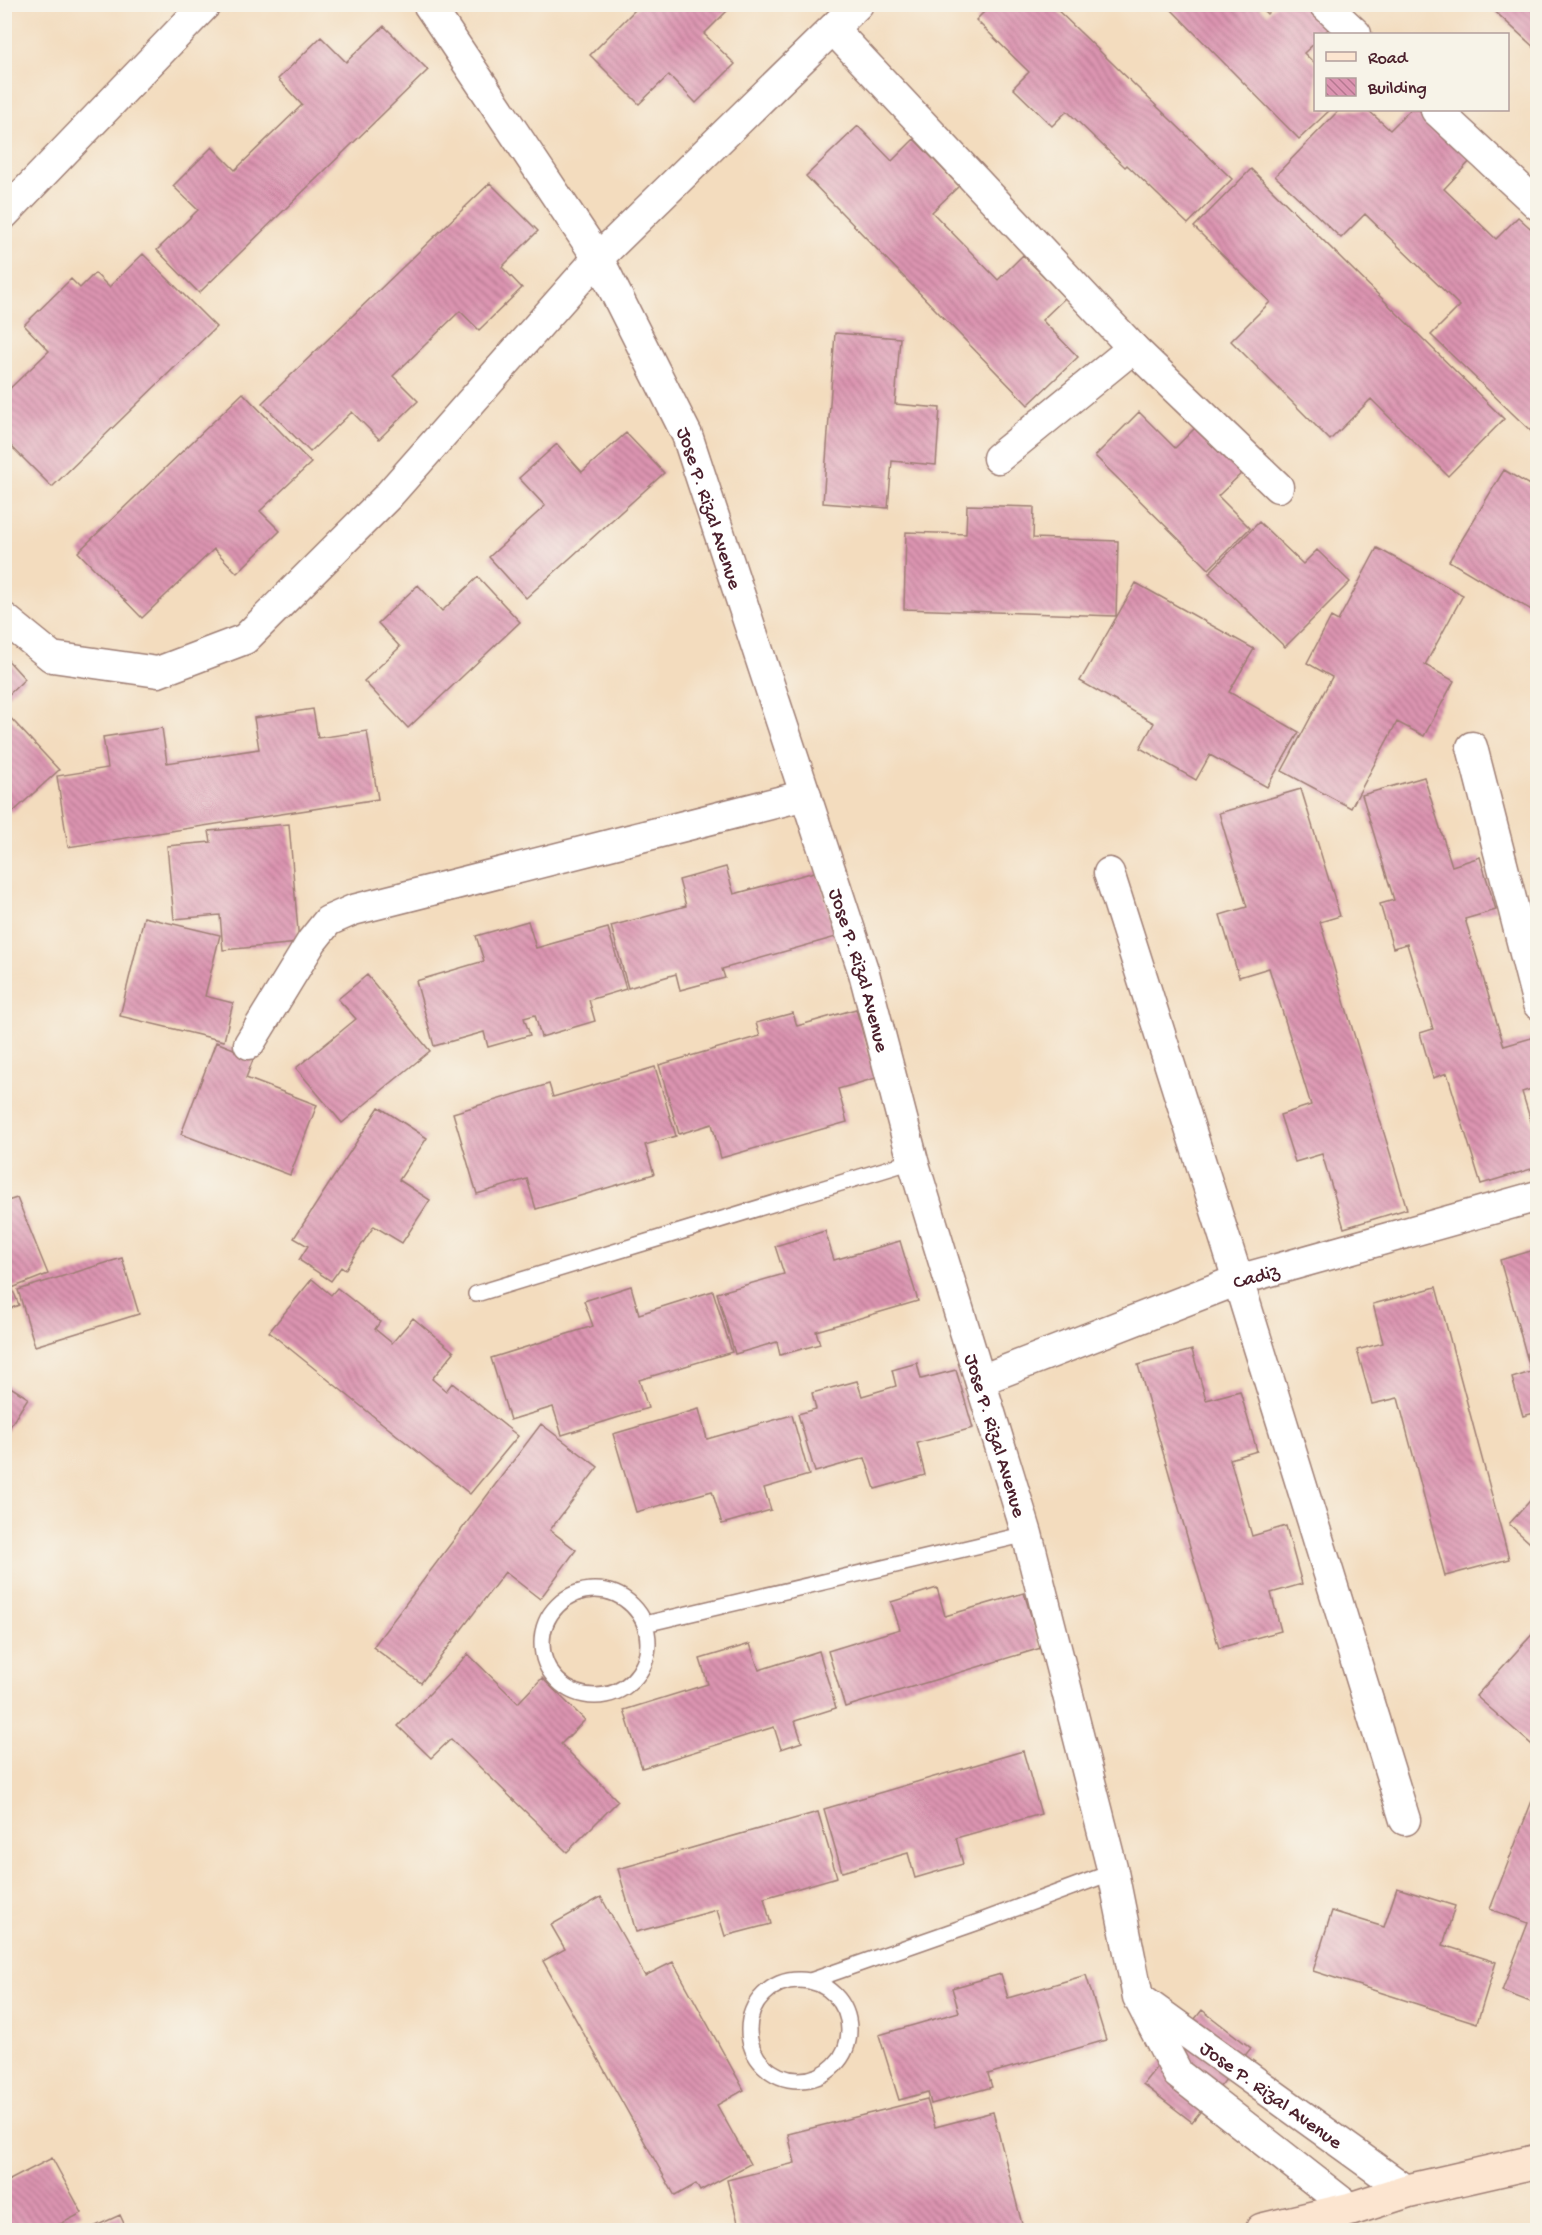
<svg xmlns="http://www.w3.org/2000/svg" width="1542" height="2235" font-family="'Gochi Hand',sans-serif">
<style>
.building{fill:url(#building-back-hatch)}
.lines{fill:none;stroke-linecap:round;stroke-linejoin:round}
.lane-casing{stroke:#9e7e74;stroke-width:18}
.street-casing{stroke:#9e7e74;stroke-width:33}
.secondary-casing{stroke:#9e7e74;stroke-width:36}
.lane{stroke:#fff;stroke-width:15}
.street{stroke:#fff;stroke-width:30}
.secondary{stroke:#fce5d0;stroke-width:33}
.labels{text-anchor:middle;stroke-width:5;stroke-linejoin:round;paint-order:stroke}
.street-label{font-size:20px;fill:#4a1f2b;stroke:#f7f3e8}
</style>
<defs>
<pattern id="building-back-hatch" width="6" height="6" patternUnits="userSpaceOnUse" patternTransform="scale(1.5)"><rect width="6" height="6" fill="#dc94b1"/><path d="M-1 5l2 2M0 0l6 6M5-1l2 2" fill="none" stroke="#b47890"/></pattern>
</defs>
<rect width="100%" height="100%" fill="#f7f3e8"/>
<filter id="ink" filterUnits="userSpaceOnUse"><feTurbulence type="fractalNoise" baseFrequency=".0167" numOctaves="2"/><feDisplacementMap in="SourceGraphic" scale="12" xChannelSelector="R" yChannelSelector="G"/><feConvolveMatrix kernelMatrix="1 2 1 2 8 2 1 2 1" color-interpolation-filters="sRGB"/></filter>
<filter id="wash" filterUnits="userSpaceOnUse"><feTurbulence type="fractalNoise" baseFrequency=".008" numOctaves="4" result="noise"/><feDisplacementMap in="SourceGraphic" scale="24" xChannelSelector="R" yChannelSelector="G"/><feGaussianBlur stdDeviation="1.35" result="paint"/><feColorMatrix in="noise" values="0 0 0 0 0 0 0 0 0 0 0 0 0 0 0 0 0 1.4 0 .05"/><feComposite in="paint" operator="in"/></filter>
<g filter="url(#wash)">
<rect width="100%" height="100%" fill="#f3dcbe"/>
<g id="blocks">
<path class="building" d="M 641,4 L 734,4 L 704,34 L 735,64 L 696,103 L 669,75 L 639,104 L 590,55 Z
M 992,4 L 1051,4 L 1232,179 L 1188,224 L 1127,165 L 1125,167 L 1067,111 L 1052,126 L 1013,88 L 1029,72 L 976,20 Z
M 1166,4 L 1257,4 L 1267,14 L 1277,4 L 1308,4 L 1331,27 L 1323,34 L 1316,34 L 1316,42 L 1304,53 L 1316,65 L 1316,110 L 1330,110 L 1299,139 Z
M 1487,4 L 1538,4 L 1538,51 Z
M 384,26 L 428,70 L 199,293 L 157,250 L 198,210 L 173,186 L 212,147 L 235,170 L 302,105 L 278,79 L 321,37 L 346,62 Z
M 1339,110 L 1368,110 L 1390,130 L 1410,110 L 1420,110 L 1472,159 L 1444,189 L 1496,239 L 1518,217 L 1538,235 L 1538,438 L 1431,335 L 1460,306 L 1365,214 L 1341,238 L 1275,176 Z
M 858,126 L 892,161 L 914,139 L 959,186 L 932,212 L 998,280 L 1023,255 L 1065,298 L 1042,320 L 1078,357 L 1028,405 L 806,176 Z
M 1251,169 L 1504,419 L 1448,476 L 1371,399 L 1330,440 L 1231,341 L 1270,302 L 1194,227 Z
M 490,183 L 538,231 L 502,267 L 522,288 L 479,330 L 460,311 L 393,376 L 418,401 L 379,439 L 352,412 L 310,452 L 262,403 Z
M 143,254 L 216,327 L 52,487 L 4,439 L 4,394 L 49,351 L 24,325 L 71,279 L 80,288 L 95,273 L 109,287 Z
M 835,333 L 900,338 L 895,404 L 940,408 L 936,465 L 892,461 L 888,508 L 823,503 Z
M 243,393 L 311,463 L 260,511 L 280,531 L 237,573 L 214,549 L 142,618 L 78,552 Z
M 1139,412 L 1175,448 L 1198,425 L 1244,471 L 1218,496 L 1250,528 L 1209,569 L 1095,456 Z
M 626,433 L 664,473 L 526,598 L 489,557 L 545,506 L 519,478 L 557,444 L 582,472 Z
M 1504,470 L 1538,490 L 1538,614 L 1449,561 Z
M 967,505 L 1034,507 L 1033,538 L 1118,541 L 1116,616 L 904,609 L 906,532 L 966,534 Z
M 1259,522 L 1303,564 L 1317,550 L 1350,582 L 1285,647 L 1209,573 Z
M 1377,548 L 1463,595 L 1425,665 L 1454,681 L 1424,736 L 1397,722 L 1351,808 L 1282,771 L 1332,677 L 1307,663 L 1331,617 L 1338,621 Z
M 478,577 L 520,622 L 408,728 L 364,681 L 400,647 L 378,623 L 418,585 L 442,611 Z
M 1136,583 L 1254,649 L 1229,692 L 1299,732 L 1267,787 L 1210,755 L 1196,780 L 1140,748 L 1154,723 L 1080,681 Z
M 5,657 L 25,679 L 5,698 Z
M 313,709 L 318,738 L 367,731 L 378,799 L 68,847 L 57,776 L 108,768 L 103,737 L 162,728 L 167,763 L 259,749 L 254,718 Z
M 4,711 L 59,770 L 12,813 L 4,805 Z
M 1424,777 L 1452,866 L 1480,857 L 1496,910 L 1465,919 L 1504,1046 L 1538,1036 L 1538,1087 L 1522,1092 L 1538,1144 L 1538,1167 L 1481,1184 L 1447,1073 L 1433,1078 L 1420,1033 L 1433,1029 L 1407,944 L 1393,948 L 1380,904 L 1394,900 L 1362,795 Z
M 1301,789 L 1340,916 L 1320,922 L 1407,1209 L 1344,1228 L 1322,1154 L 1295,1162 L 1280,1115 L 1311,1105 L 1269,968 L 1239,977 L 1220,915 L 1247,907 L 1219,813 Z
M 289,824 L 299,943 L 223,950 L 220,915 L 174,919 L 167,846 L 211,842 L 209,831 Z
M 726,867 L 734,894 L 818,871 L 836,937 L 722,969 L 725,978 L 680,990 L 676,974 L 628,988 L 611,926 L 686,906 L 679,880 Z
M 144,917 L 220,935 L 205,996 L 233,1003 L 224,1041 L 120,1016 Z
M 528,921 L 536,948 L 608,928 L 626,989 L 589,1000 L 595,1021 L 541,1037 L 535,1015 L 524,1018 L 530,1035 L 488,1047 L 484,1032 L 434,1046 L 416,981 L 484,961 L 476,936 Z
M 367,975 L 430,1051 L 342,1123 L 296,1068 L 356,1019 L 338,999 Z
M 856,1009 L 876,1078 L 838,1089 L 847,1122 L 721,1158 L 712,1124 L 679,1134 L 659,1065 L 760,1036 L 756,1023 L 793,1013 L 797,1026 Z
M 216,1042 L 254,1057 L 246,1078 L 317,1105 L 290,1175 L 181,1134 Z
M 655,1067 L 676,1136 L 645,1145 L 654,1174 L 536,1209 L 527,1179 L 477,1194 L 453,1113 L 549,1084 L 553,1097 Z
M 379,1107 L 427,1138 L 399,1180 L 430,1200 L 402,1243 L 374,1226 L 345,1270 L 341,1267 L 331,1281 L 299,1260 L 308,1246 L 294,1238 Z
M 17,1198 L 48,1274 L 12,1288 L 19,1305 L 4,1311 L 4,1202 Z
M 825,1231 L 834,1260 L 900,1241 L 918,1301 L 816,1331 L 820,1344 L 780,1355 L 777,1342 L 735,1354 L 717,1293 L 784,1274 L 775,1246 Z
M 1538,1249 L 1538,1412 L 1523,1416 L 1512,1378 L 1531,1372 L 1500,1260 Z
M 122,1258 L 139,1314 L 35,1346 L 18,1290 Z
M 312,1279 L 331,1295 L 337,1288 L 380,1322 L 375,1329 L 392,1343 L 413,1318 L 454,1352 L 432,1379 L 446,1391 L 452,1383 L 518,1436 L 470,1494 L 269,1332 Z
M 631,1286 L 639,1314 L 713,1291 L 732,1352 L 639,1380 L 648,1408 L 562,1435 L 553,1407 L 510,1420 L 491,1358 L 593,1326 L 584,1301 Z
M 1436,1287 L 1509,1559 L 1445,1576 L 1398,1398 L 1372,1404 L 1357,1350 L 1383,1343 L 1373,1304 Z
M 1192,1350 L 1206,1400 L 1240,1391 L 1257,1451 L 1230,1459 L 1252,1536 L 1286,1526 L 1302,1584 L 1271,1593 L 1281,1631 L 1219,1648 L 1138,1365 Z
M 917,1363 L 921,1379 L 956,1370 L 973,1428 L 917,1443 L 925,1475 L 875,1489 L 865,1458 L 815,1472 L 798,1414 L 816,1409 L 812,1393 L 857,1381 L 862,1396 L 896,1386 L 892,1370 Z
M 4,1383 L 28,1398 L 4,1436 Z
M 699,1409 L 707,1439 L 792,1415 L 809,1475 L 764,1488 L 771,1510 L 722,1524 L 712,1491 L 636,1512 L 613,1434 Z
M 541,1424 L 598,1467 L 550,1530 L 576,1550 L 540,1599 L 505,1572 L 421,1683 L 373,1647 Z
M 1538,1492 L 1538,1550 L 1509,1524 Z
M 937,1588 L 945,1616 L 1024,1593 L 1041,1648 L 845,1707 L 828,1651 L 900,1629 L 891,1602 Z
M 1538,1628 L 1538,1750 L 1476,1696 Z
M 750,1644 L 759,1670 L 819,1651 L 836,1708 L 795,1721 L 802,1742 L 781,1749 L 774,1727 L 642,1768 L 624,1710 L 708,1684 L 700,1659 Z
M 468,1654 L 518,1703 L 542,1678 L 585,1720 L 561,1744 L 618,1801 L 567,1852 L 451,1739 L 431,1758 L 398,1726 Z
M 1023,1751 L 1041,1814 L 956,1838 L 963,1864 L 915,1878 L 908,1853 L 842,1872 L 824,1809 Z
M 1537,1788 L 1538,1788 L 1538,2005 L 1502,1991 L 1528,1923 L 1490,1909 Z
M 818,1812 L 837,1877 L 764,1898 L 771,1924 L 725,1936 L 717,1910 L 636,1932 L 618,1869 Z
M 1397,1888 L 1455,1906 L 1443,1945 L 1496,1962 L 1477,2023 L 1313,1971 L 1332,1911 L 1384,1927 Z
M 601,1897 L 645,1976 L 673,1962 L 744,2090 L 717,2105 L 750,2164 L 700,2191 L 696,2184 L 675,2196 L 543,1961 L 565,1949 L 551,1925 Z
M 1001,1974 L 1008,1998 L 1086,1975 L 1106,2040 L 988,2074 L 992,2087 L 931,2104 L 928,2092 L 899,2100 L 879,2035 L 959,2012 L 952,1988 Z
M 1202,2010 L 1251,2048 L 1192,2122 L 1143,2084 Z
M 927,2099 L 935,2127 L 993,2112 L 1023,2228 L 1015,2230 L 740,2230 L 727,2180 L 795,2163 L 788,2134 Z
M 52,2158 L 82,2213 L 49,2230 L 10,2230 L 4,2220 L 4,2183 Z
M 120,2215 L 127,2230 L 87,2230 Z"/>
</g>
</g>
<g filter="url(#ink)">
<use href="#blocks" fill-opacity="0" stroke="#9e7e74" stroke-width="1.5"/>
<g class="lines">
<defs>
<path id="lane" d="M 476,1294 L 913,1161
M542 1643a53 53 0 1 1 106 0a53 53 0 1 1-106 0Z
M 645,1624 L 1027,1534
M749 2030a50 50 0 1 1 100 0a50 50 0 1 1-100 0Z
M 810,1981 L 984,1920 L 1113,1872"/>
<g id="street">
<path id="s1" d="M 428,4 L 598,258 L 687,435 L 864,973 L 913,1161 L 1027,1534 L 1113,1872 L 1138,1997 L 1178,2074 L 1351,2209"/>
<path d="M 1324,4 L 1356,34"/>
<path d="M 833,29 L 1133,348 L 998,458"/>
<path d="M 1436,110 L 1538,205"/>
<path d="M 4,214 L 206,4"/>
<path d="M 1133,348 L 1278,487"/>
<path d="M 4,618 L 52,657 L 158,672 L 245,639 L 387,497 L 598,258 L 858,4"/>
<path d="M 1472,747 L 1538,1004"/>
<path d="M 1109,873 L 1238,1280 L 1405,1820"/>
<path d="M 249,1044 L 312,941 L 328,921 L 353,910 L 806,795"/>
<path id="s2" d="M 981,1380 L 1238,1280 L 1538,1196"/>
<path id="s3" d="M 1143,2001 L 1407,2191"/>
</g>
<path id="secondary" d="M 1262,2230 L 1351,2209 L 1407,2191 L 1538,2161"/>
</defs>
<use href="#lane" class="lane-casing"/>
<use href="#street" class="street-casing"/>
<use href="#secondary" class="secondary-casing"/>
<use href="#lane" class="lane"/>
<use href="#street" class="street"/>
<use href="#secondary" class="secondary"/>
</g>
</g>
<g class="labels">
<g class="street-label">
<text dy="7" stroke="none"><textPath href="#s1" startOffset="580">Jose P. Rizal Avenue</textPath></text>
<text dy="7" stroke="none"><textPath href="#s1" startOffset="1066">Jose P. Rizal Avenue</textPath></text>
<text dy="7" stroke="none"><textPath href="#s2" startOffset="294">Cadiz</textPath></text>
<text dy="7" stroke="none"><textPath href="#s1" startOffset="1551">Jose P. Rizal Avenue</textPath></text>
<text dy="7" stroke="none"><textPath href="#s3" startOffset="159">Jose P. Rizal Avenue</textPath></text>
</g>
</g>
<rect width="1542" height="2235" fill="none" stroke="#f7f3e8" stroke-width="24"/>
<rect x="1314" y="33" width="195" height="78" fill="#f7f3e8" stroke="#b29e9c" stroke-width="1.5"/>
<rect x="1326" y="52" width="30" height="9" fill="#fce5d0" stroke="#b29e9c" stroke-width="1.5"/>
<text x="1368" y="63" font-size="18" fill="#4a1f2b">Road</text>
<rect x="1326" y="78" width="30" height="18" fill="url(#building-back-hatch)" stroke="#b29e9c" stroke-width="1.5"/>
<text x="1368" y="93" font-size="18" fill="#4a1f2b">Building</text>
</svg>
